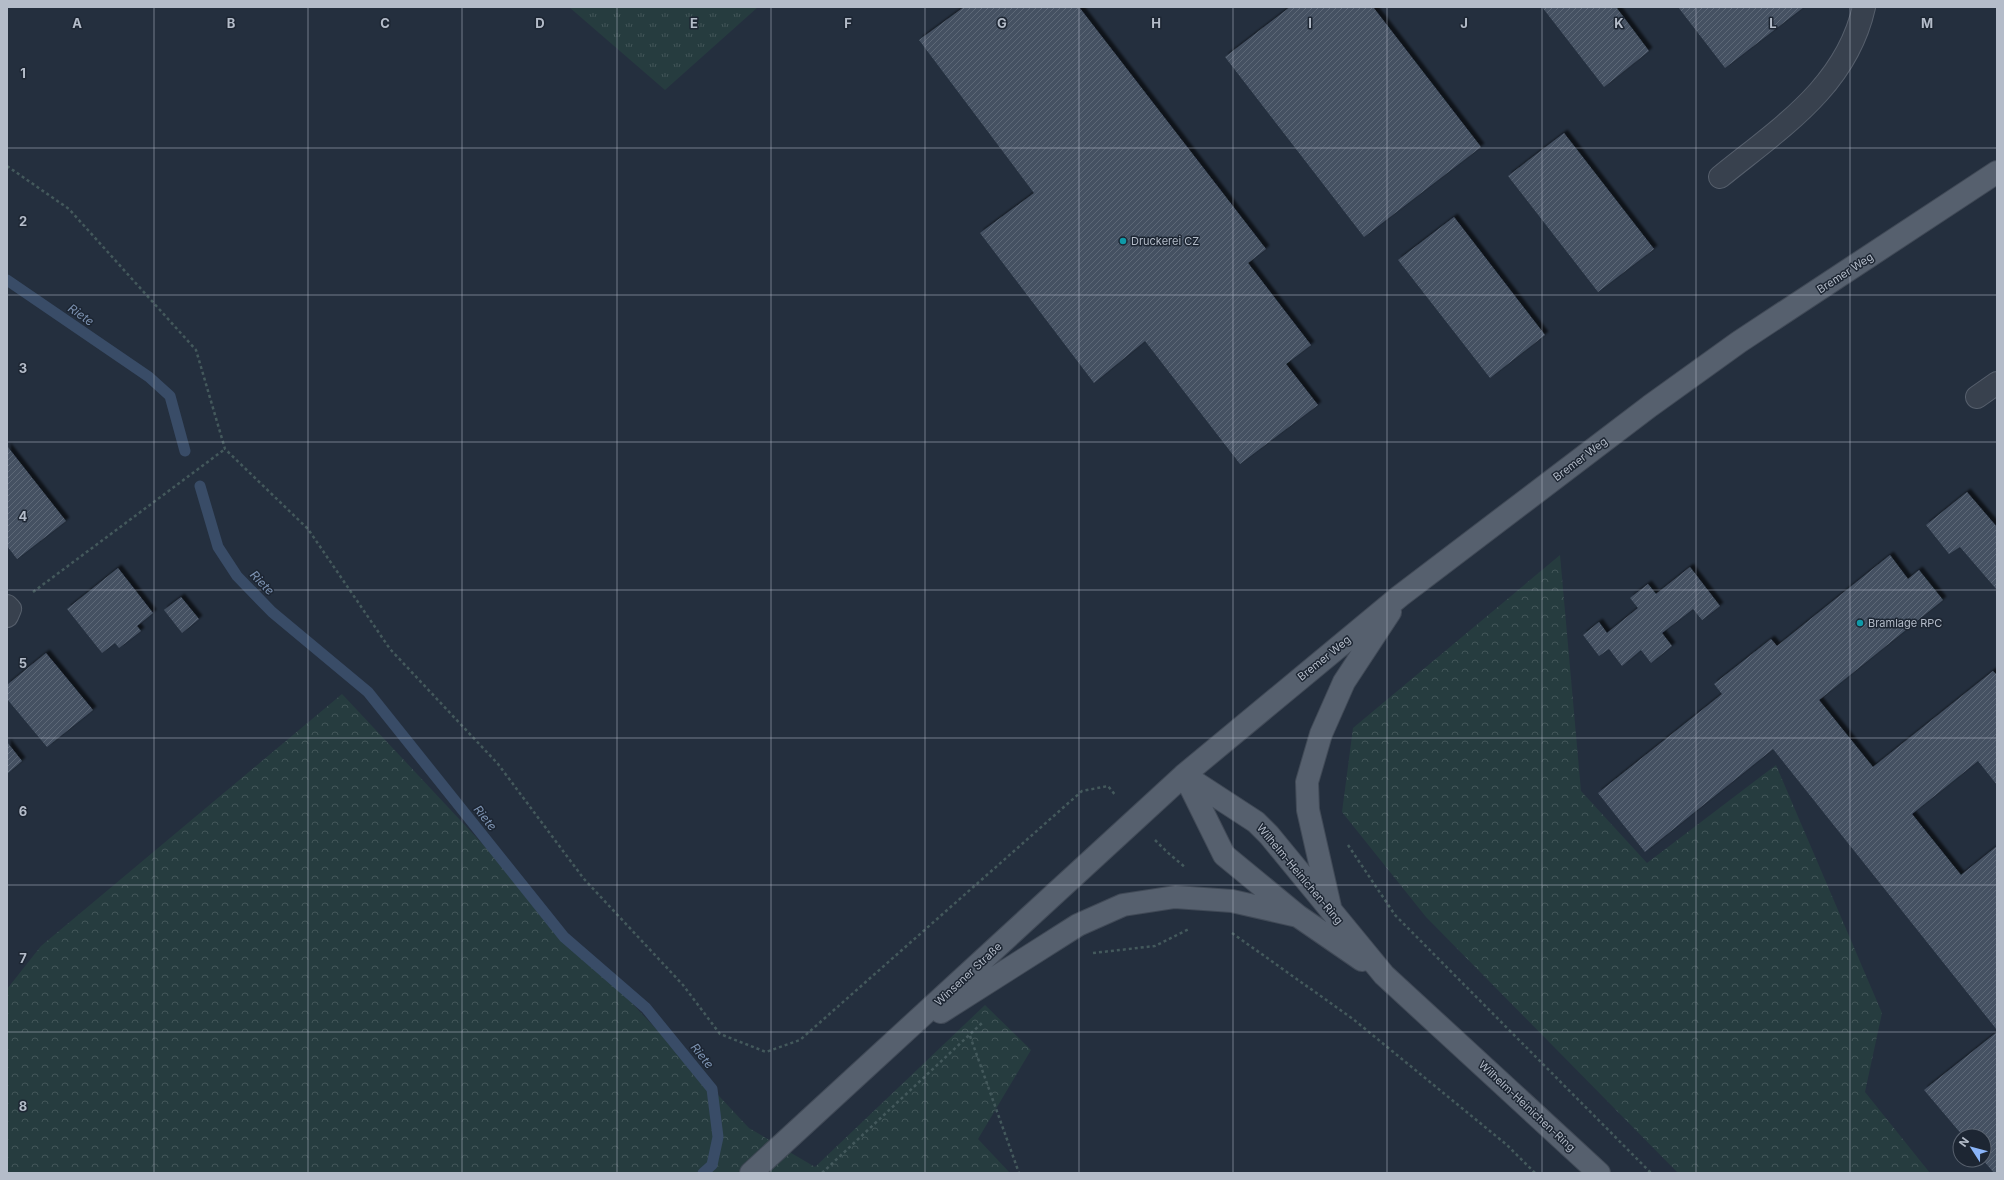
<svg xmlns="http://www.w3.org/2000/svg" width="2004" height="1180" font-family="Inter,sans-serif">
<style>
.grass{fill:url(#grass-tufts)}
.forest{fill:url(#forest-crowns)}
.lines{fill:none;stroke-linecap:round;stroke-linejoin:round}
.stream{stroke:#394c67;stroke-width:11}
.building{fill:url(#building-hatch);filter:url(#shadow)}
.minor-casing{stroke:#565f6c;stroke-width:24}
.major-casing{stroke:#414a57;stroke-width:24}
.path{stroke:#44595c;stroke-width:2.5;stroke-dasharray:3 3;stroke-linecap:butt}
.minor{stroke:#38414e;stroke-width:22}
.major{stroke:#56606e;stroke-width:22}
.grid{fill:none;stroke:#b4bcc9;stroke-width:1;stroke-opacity:0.55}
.culture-dot{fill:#0f9aa8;stroke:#1d2633;stroke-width:1.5}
.labels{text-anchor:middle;stroke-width:3;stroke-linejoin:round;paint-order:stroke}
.poi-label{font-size:11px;fill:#b4bcc9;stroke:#1d2633;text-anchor:start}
.street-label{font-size:11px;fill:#b4bcc9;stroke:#1d2633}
.water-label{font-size:12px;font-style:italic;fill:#7c92b1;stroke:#1d2633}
.grid-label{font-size:13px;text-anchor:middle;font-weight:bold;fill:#b4bcc9;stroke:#1d2633;stroke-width:3;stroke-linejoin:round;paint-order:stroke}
</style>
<defs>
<pattern id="grass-tufts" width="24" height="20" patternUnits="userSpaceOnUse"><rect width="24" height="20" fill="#263c3f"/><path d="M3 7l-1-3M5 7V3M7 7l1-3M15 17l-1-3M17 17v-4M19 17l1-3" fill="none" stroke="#435659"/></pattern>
<pattern id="forest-crowns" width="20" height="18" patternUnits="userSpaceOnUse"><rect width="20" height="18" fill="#263c3f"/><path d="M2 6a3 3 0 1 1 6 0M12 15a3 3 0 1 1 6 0" fill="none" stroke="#435659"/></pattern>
<pattern id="building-hatch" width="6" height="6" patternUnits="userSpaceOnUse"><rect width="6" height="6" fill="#455162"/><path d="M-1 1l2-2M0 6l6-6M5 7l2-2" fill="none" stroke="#5d6877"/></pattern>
<filter id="shadow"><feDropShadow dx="3.5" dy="-3.5" stdDeviation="1" flood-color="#0009"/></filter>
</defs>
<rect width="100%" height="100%" fill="#242f3e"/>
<path class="grass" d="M 569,7 L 758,7 L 665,90 Z"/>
<path class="forest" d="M 1560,555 L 1581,791 L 1647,863 L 1776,765 L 1882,1013 L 1865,1092 L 1930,1173 L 1678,1173 L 1426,917 L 1342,812 L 1353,728 Z
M 342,694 L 749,1128 L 815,1167 L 985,1005 L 1031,1050 L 978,1139 L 1010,1173 L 7,1173 L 7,989 L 41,946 Z"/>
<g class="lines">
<path class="stream" d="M 7,280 L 149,377 L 170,396 L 185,451
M 200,486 L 218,547 L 237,576 L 272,612 L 368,692 L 564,937 L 646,1008 L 712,1089 L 718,1137 L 712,1165 L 703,1173"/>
</g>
<path class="building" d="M 964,7 L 1079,7 L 1266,249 L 1248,263 L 1311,345 L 1286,364 L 1318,405 L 1240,464 L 1145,341 L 1094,383 L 980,233 L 1034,193 L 919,40 Z
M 1290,7 L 1373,7 L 1481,147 L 1364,237 L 1225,57 Z
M 1542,7 L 1616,7 L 1649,51 L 1604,87 Z
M 1678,7 L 1804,7 L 1725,68 Z
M 1564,133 L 1654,249 L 1598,292 L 1508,176 Z
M 1454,217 L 1545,335 L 1490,378 L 1398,260 Z
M 7,446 L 66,521 L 17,559 L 7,546 Z
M 1967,492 L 1997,527 L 1997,590 L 1960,547 L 1949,554 L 1926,525 Z
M 1890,555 L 1908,579 L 1919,570 L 1943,600 L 1819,700 L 1873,767 L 1993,671 L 1997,675 L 1997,785 L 1978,761 L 1912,814 L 1961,875 L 1997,846 L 1997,1030 L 1773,749 L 1645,852 L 1598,793 L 1722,694 L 1714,684 L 1771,639 L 1777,646 Z
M 1690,567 L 1720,606 L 1702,620 L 1693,609 L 1662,633 L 1672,646 L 1651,663 L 1641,650 L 1622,666 L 1609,649 L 1599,656 L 1583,635 L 1599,622 L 1607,633 L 1638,608 L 1630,598 L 1648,584 L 1656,594 Z
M 118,568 L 153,613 L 137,626 L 141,631 L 119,648 L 115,643 L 102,653 L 67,609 Z
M 181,597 L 199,619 L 182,633 L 164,610 Z
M 46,653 L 93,710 L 47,747 L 7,699 L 7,685 Z
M 7,742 L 22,761 L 7,774 Z
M 1997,1032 L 1997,1173 L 1994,1173 L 1983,1160 L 1984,1136 L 1963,1136 L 1924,1090 Z"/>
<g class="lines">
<defs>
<path id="minor" d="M 1720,177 C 1780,128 1846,87 1864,7
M 1977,397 L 1997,383
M 7,606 L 10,609 L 7,616"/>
<path id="major" d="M 1184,775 L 1256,822 L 1269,835 L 1384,975 L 1599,1173
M 1185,776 L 1224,855 L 1298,916 L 1362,960
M 1330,907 L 1308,810 L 1307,782 L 1321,734 L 1344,682 L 1390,612
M 941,1012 L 1078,925 L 1123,905 L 1175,897 L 1232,901 L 1298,916
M 751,1173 L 1184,775 L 1400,596 L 1650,406 L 1739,342 L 1997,172"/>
</defs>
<use href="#minor" class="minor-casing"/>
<use href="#major" class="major-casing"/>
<path class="path" d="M 7,166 L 69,209 L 196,350 L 225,449 L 308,529 L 390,649 L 498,764 L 584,879 L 683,985 L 720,1034 L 766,1052 L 800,1040 L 1082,791 L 1108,786 L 1116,796
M 33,592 L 225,449
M 1155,840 L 1167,852 L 1186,868
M 1348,845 L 1395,915 L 1651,1173
M 1232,933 L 1353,1019 L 1507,1145 L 1535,1173
M 1093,953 L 1155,946 L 1189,929
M 970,1036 L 1019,1173
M 822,1173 L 982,1023"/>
<use href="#minor" class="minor"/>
<use href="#major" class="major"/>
</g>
<path class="grid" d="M 154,7 L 154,1173M 308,7 L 308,1173M 462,7 L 462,1173M 617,7 L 617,1173M 771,7 L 771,1173M 925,7 L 925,1173M 1079,7 L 1079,1173M 1233,7 L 1233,1173M 1387,7 L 1387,1173M 1542,7 L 1542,1173M 1696,7 L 1696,1173M 1850,7 L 1850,1173M 7,148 L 1997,148M 7,295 L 1997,295M 7,442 L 1997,442M 7,590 L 1997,590M 7,738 L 1997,738M 7,885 L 1997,885M 7,1032 L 1997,1032"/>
<g class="culture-dot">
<circle cx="1123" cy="241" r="4"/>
<circle cx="1860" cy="623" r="4"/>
</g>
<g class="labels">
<g class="poi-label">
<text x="1131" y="245">Druckerei CZ</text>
<text x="1868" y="627">Bramlage RPC</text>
</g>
<g class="street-label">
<text transform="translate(1845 273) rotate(-33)" y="4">Bremer Weg</text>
<text transform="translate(1580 459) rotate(-37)" y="4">Bremer Weg</text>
<text transform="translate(1324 658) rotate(-39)" y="4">Bremer Weg</text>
<text transform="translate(1300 874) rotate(50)" y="4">Wilhelm-Heinichen-Ring</text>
<text transform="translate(968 974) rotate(-43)" y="4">Winsener Straße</text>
<text transform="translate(1527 1106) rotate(43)" y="4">Wilhelm-Heinichen-Ring</text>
</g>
<g class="water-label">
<text transform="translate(81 315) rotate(35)" y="4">Riete</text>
<text transform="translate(262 583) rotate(46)" y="4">Riete</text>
<text transform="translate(485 818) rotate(51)" y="4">Riete</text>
<text transform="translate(702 1056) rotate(51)" y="4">Riete</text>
</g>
</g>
<g class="grid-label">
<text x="77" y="28">A</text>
<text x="231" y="28">B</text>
<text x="385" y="28">C</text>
<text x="540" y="28">D</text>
<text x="694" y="28">E</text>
<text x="848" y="28">F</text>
<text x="1002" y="28">G</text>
<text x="1156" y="28">H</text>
<text x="1310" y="28">I</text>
<text x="1464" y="28">J</text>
<text x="1619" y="28">K</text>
<text x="1773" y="28">L</text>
<text x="1927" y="28">M</text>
<text x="23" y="78">1</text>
<text x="23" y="226">2</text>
<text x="23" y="373">3</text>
<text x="23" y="521">4</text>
<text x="23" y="668">5</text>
<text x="23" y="816">6</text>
<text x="23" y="963">7</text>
<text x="23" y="1111">8</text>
</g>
<rect width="2004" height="1180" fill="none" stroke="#b4bcc9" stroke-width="16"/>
<g transform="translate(1972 1148) rotate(306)"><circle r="19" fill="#1d2633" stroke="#59626f"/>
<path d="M0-3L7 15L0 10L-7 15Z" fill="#8ab4f8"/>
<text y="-6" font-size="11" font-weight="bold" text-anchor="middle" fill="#b4bcc9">N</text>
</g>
</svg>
